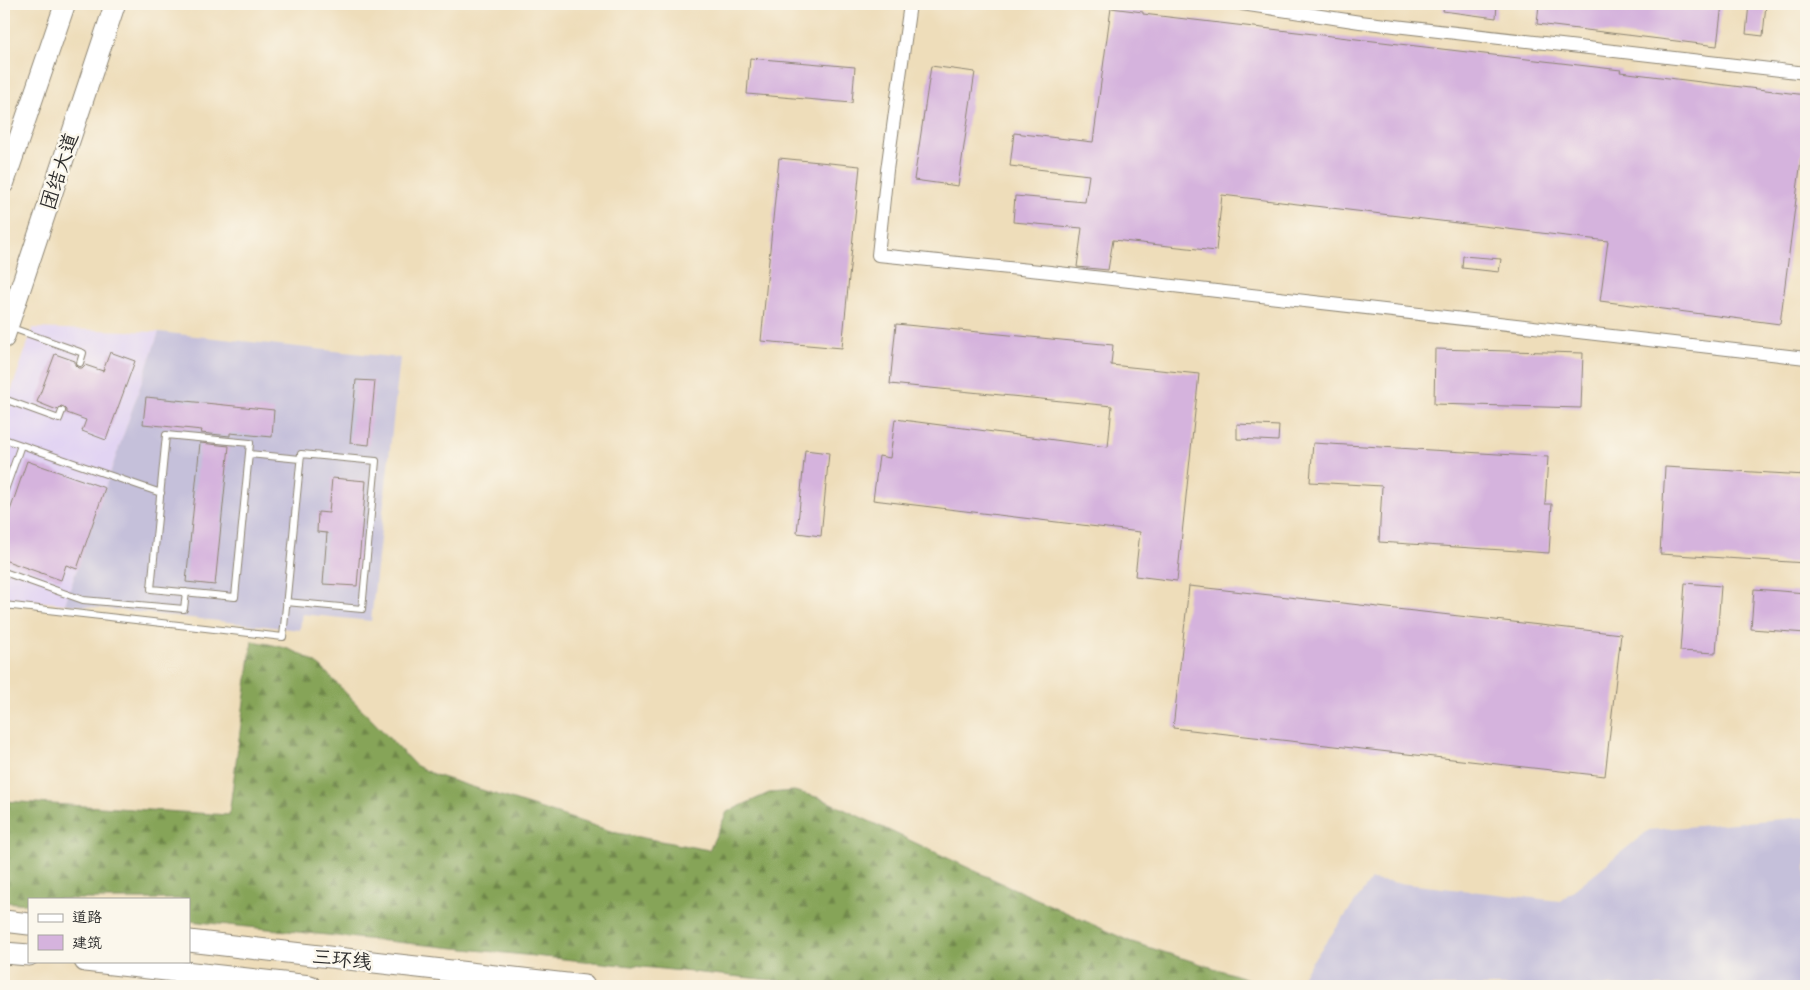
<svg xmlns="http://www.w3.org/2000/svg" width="1810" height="990" font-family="Caveat,'LXGW WenKai TC',sans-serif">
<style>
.built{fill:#e2d4f3}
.industrial{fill:#c5c0da}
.forest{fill:url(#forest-firs);stroke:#586842}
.building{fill:#d5b3dd}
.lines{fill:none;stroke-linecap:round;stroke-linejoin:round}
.service-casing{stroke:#8c8472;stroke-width:8}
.minor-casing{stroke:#8c8472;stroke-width:14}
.primary-casing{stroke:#8c8472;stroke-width:22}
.trunk-casing{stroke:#8c8472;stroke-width:23}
.service{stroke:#fff;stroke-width:6}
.minor{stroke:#fff;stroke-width:12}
.primary{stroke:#fff;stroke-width:20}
.trunk{stroke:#fff;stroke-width:21}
.labels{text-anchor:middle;stroke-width:5;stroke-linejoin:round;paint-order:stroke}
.street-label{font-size:20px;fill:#2b2b2b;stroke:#fbf7ec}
</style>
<defs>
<pattern id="forest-firs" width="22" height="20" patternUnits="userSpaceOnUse" patternTransform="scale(1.25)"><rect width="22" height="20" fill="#86a458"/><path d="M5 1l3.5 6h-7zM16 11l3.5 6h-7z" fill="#6e8649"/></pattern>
</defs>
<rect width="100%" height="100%" fill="#fbf7ec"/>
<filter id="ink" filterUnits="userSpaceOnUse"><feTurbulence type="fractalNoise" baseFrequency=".02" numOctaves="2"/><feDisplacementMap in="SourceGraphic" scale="10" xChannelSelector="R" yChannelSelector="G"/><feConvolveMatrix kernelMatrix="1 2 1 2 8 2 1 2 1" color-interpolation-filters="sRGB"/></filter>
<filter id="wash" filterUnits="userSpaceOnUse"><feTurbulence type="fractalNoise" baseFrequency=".0096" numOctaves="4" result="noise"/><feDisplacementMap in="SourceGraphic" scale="20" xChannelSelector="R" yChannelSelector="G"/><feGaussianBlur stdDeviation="1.12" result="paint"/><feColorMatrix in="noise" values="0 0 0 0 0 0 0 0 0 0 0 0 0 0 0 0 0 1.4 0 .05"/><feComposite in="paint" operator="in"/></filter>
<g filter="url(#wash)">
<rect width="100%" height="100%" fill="#eeddba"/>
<path class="built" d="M 33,328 L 159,332 L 65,604 L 4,598 L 4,431 L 8,420 L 4,419 L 4,412 Z"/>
<path class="industrial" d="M 159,332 L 400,358 L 371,621 L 302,614 L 300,630 L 65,604 Z
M 1806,817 L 1806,986 L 1302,986 L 1303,974 L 1371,880 L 1560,901 L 1649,830 Z"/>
<path class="forest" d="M 252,641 C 281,646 298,649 322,668 L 415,765 L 435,775 L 617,833 L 709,850 L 727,812 L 769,793 L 794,791 L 820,798 L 973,870 L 1129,941 L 1270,986 L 830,986 L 189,921 L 189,899 L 29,899 L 29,904 L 4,902 L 4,801 L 229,815 Z"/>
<g id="blocks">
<path class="building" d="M 1444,4 L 1497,4 L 1496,18 L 1443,11 Z
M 1539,4 L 1722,4 L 1717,46 L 1537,24 Z
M 1749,4 L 1766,4 L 1763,36 L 1746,34 Z
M 1111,8 L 1143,12 L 1143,14 L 1621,70 L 1620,72 L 1806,95 L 1806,121 L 1780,324 L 1600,301 L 1608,241 L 1222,195 L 1216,251 L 1113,240 L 1108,270 L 1077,267 L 1082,228 L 1013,222 L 1015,196 L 1085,202 L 1089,175 L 1010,166 L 1014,133 L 1093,142 Z
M 750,58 L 855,67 L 852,103 L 747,94 Z
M 931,66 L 975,72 L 958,186 L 914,180 Z
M 779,158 L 860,166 L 842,348 L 761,341 Z
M 1463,256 L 1501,259 L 1499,272 L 1462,268 Z
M 896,324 L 1113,345 L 1111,365 L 1199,374 L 1177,581 L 1135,576 L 1140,532 L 873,500 L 879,456 L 890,458 L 895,419 L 1108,447 L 1112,406 L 890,384 Z
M 1435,349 L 1583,353 L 1581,408 L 1434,404 Z
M 110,352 L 135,361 L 106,440 L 82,431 L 86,420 L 67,413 L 67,410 L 64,407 L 61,406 L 57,410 L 37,402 L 55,354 L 75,361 L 75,365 L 78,368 L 82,368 L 85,365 L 103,371 Z
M 356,380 L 375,381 L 369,445 L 350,443 Z
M 146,397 L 274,410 L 272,437 L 230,433 L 230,436 L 201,433 L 202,430 L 143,424 Z
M 1237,424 L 1279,426 L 1278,441 L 1237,439 Z
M 200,443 L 229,446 L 215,585 L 186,582 Z
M 1313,443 L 1548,457 L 1545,504 L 1552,504 L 1549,553 L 1379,542 L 1382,486 L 1310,482 Z
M 805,450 L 829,453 L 821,536 L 797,533 Z
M 27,461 L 105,488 L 77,569 L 66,565 L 61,580 L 4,560 L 4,528 Z
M 1665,467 L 1806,475 L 1806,563 L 1660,554 Z
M 332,478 L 366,481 L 357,586 L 323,584 L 327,533 L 317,532 L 318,512 L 329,513 Z
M 1685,583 L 1721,586 L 1716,653 L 1680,651 Z
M 1189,586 L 1621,634 L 1605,776 L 1173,728 Z
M 1754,589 L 1806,593 L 1806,633 L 1751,629 Z"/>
</g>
</g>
<g filter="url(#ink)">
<use href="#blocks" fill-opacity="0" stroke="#8c8472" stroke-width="1"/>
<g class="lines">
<defs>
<path id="service" d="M 9,327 L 83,353 L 80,363
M 4,399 L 59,419 L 62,411
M 166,435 L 250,443 L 235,597 L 151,589 Z
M 4,439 L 161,493
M 249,454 L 300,459
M 4,493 L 21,445
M 4,572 L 83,600 L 184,609 L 186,592
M 4,605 L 283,637 L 301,454 L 376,461 L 362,609 L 286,602"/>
<path id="minor" d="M 910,4 L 887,170 L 878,255 L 1050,272 L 1806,358
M 1242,4 L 1360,22 L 1806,73"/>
<path id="primary" d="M 4,183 L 65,4
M 4,338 L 115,4"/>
<path id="trunk" d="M 4,921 L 29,924
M 189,941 L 584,986
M 4,953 L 29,955
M 85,961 L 310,986"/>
</defs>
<use href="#service" class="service-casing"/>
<use href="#minor" class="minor-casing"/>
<use href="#primary" class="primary-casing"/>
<use href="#trunk" class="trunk-casing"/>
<use href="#service" class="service"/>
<use href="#minor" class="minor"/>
<use href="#primary" class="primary"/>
<use href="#trunk" class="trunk"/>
</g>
</g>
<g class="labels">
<g class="street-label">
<text transform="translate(59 171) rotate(-72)" y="7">团结大道</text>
<text transform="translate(342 959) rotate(6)" y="7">三环线</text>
</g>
</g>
<rect width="1810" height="990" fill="none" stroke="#fbf7ec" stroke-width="20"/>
<rect x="28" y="898" width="162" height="65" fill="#fbf7ec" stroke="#a8a59f"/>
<rect x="38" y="914" width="25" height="8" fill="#ffffff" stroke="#a8a59f"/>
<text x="72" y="922" font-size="15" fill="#2b2b2b">道路</text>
<rect x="38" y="935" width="25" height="15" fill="#d5b3dd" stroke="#a8a59f"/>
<text x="72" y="948" font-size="15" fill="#2b2b2b">建筑</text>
</svg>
